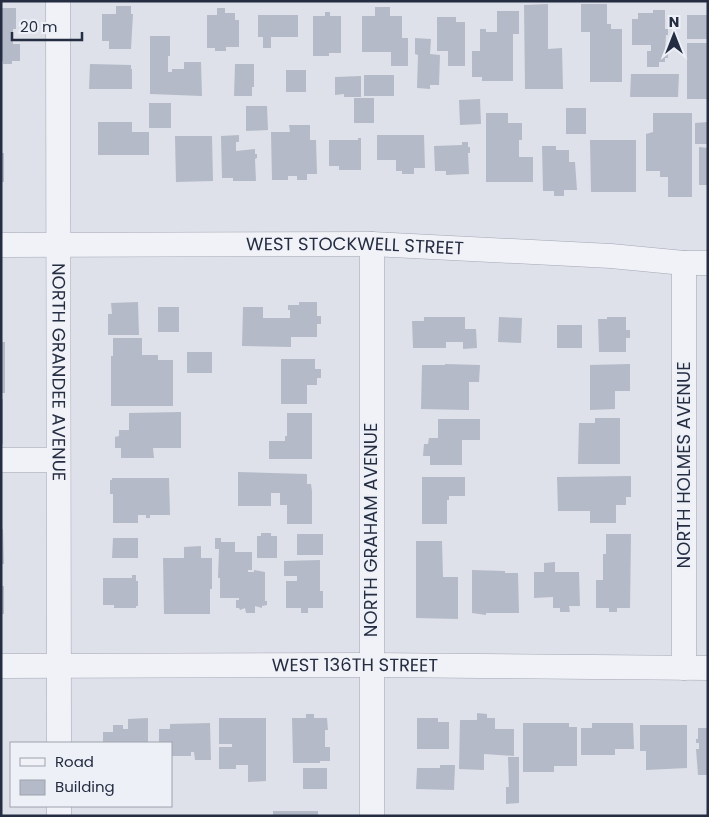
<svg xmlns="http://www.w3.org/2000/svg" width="709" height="817" font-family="Poppins,sans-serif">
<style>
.building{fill:#b4bac7}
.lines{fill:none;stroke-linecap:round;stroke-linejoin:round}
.minor-casing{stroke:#a3a7b4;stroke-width:25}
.minor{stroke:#f1f2f7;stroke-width:24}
.labels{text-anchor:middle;stroke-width:4.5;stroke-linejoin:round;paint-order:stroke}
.street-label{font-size:18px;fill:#252d42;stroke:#edf0f6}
</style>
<rect width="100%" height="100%" fill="#dee1e9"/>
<path class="building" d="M 548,4 L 548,49 L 562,48 L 563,89 L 525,89 L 524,5 Z
M 581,4 L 607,4 L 607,24 L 611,24 L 611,29 L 622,29 L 622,82 L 590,82 L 590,32 L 581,32 Z
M 116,6 L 131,6 L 131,14 L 133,14 L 131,49 L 109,49 L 109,41 L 102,41 L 102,14 L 116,14 Z
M 375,7 L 390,7 L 390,16 L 402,16 L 402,38 L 408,38 L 408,66 L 391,66 L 391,52 L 362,52 L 362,16 L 375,16 Z
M 1,8 L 16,8 L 16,29 L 13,29 L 13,44 L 20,44 L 20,61 L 12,61 L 12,64 L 3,64 L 3,61 L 1,61 Z
M 217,8 L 225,8 L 225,13 L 235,13 L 235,20 L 239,20 L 239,47 L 226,47 L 226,51 L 215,51 L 215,48 L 207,48 L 207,15 L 217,15 Z
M 653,10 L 665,10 L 665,29 L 668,29 L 668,35 L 666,35 L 665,53 L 668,53 L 668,58 L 665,58 L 665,62 L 659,62 L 659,67 L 647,67 L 647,51 L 651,51 L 651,45 L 632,45 L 632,19 L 638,19 L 638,13 L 653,13 Z
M 497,11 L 519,11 L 519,34 L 513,34 L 513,81 L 482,81 L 482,77 L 472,77 L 472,51 L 480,51 L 480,29 L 486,29 L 486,32 L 497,32 Z
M 325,12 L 330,12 L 330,16 L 341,16 L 341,53 L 329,53 L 329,56 L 313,56 L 313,16 L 325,16 Z
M 258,15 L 298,15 L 298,37 L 271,37 L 271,48 L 263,48 L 263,37 L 258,37 Z
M 687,15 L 708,15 L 708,39 L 687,39 Z
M 437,17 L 456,17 L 456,22 L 465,22 L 465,66 L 448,66 L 448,51 L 437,51 Z
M 150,36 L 170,36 L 170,56 L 168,56 L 168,72 L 172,72 L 172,69 L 184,69 L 184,62 L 201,62 L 202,96 L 150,94 Z
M 415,38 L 431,39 L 430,54 L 440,55 L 439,85 L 430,85 L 430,89 L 417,88 L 418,55 L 415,54 Z
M 687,43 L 708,43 L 708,99 L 687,99 Z
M 90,64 L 131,65 L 131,69 L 132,69 L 132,89 L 89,89 Z
M 235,64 L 254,64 L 254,87 L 252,87 L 252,96 L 234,96 Z
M 286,70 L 306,70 L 306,92 L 286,92 Z
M 631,74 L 679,74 L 678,97 L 630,97 Z
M 364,75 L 394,75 L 394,96 L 364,96 Z
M 361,76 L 361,97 L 344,97 L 344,94 L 335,95 L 335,77 Z
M 354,98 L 374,98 L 374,123 L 354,123 Z
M 480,99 L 481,124 L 460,125 L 459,100 Z
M 149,103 L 171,103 L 171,128 L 149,128 Z
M 246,106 L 267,106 L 268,130 L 246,131 Z
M 566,108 L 586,108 L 586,134 L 566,134 Z
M 486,113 L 508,113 L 508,123 L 522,123 L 522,140 L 519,140 L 519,157 L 533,157 L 533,182 L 486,182 Z
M 653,113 L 692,113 L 692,197 L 668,197 L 668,177 L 660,177 L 660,171 L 646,171 L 646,134 L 653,132 Z
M 98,122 L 132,122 L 132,132 L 149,132 L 149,155 L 98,155 Z
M 708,122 L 708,144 L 695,144 L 695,123 Z
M 289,125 L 310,125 L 310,140 L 316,140 L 317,174 L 307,174 L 307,180 L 297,180 L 297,176 L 288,176 L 288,180 L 272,180 L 271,132 L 290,132 Z
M 239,135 L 239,142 L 236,142 L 236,151 L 255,149 L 255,154 L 257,154 L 257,158 L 255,159 L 256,181 L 233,181 L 233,178 L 222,178 L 221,136 Z
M 377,135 L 424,135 L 425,168 L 414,168 L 414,174 L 402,174 L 402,171 L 396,171 L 396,160 L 377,160 Z
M 175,136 L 212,136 L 213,181 L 176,182 Z
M 358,138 L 361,138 L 361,170 L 339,170 L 339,166 L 329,166 L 329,140 L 358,140 Z
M 590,140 L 636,140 L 636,192 L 591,192 Z
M 462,142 L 468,142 L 468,147 L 470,147 L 470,153 L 468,153 L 469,174 L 446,175 L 446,171 L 435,171 L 434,146 L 462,145 Z
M 542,146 L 556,146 L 556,150 L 569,150 L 569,162 L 575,162 L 577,190 L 564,190 L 564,196 L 554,196 L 554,191 L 543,191 Z
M 699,147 L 708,148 L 708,185 L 699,185 Z
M 1,153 L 4,153 L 4,182 L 1,182 Z
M 138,302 L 139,335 L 108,335 L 108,314 L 112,314 L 111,303 Z
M 299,302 L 317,302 L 317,316 L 321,316 L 321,324 L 317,324 L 317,337 L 291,337 L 291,347 L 242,346 L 243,307 L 263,307 L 263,318 L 290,318 L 290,310 L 288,310 L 288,305 L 299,305 Z
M 158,307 L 179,307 L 179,332 L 158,332 Z
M 424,317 L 465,317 L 465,329 L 476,329 L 477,348 L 463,349 L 463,342 L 446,342 L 446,348 L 413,348 L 412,321 L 424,321 Z
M 499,317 L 522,318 L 521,343 L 498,342 Z
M 607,317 L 626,317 L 626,330 L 630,330 L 630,338 L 626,338 L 626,352 L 599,352 L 598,319 L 607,319 Z
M 557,325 L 582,325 L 582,348 L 557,348 Z
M 113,338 L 142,338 L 142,355 L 158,355 L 158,360 L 173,360 L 173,406 L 111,406 L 111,356 L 113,356 Z
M 1,342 L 5,342 L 5,393 L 1,393 Z
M 187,352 L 212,352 L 212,373 L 187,373 Z
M 281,359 L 315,359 L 315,369 L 321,369 L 321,378 L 317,378 L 317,385 L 307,385 L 307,404 L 281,404 Z
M 445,364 L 480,365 L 479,382 L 469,382 L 469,410 L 421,409 L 422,365 L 445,365 Z
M 630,364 L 630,391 L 615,391 L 615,409 L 590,410 L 590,365 Z
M 1,399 L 3,399 L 3,444 L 1,444 Z
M 181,412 L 181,448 L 153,448 L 154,458 L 121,458 L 121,448 L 115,448 L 115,437 L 119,436 L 119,430 L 129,430 L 129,413 Z
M 287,413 L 312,413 L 312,459 L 269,459 L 269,441 L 285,441 L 285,436 L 287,436 Z
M 595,418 L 620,418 L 620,464 L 578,464 L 579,423 L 595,423 Z
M 438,419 L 480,419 L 480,440 L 462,440 L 462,465 L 430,465 L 430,456 L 423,456 L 424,444 L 428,444 L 429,438 L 438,438 Z
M 238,472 L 307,474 L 307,484 L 311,484 L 312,491 L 312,524 L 287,524 L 287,505 L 280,505 L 280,493 L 271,493 L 271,506 L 238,506 Z
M 631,476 L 631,497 L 626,497 L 626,505 L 616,505 L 616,523 L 590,523 L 590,511 L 558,511 L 557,477 Z
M 422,477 L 465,477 L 465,496 L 449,496 L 449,500 L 447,500 L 447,524 L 422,524 Z
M 112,478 L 169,478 L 170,515 L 150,515 L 150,518 L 146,518 L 146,515 L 138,515 L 138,523 L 113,523 L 113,494 L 110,494 L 110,480 L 112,480 Z
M 1,529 L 3,529 L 4,564 L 1,564 Z
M 261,533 L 271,533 L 271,536 L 277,536 L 277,558 L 257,558 L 257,536 L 261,536 Z
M 297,534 L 323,534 L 323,555 L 297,555 Z
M 606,534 L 631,534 L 630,608 L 617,608 L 617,612 L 609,612 L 609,608 L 596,608 L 596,580 L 603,580 L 603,554 L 606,554 Z
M 113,538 L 138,538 L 138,558 L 112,558 Z
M 215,538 L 221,538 L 221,542 L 235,542 L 235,552 L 252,552 L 252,570 L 248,570 L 248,572 L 254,572 L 254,570 L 265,572 L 265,601 L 267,601 L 267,605 L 262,606 L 262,608 L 255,606 L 255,613 L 246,613 L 245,608 L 240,610 L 239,608 L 236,608 L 236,600 L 239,600 L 239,598 L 220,598 L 220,578 L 218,578 L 219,549 L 215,549 Z
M 416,541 L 442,541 L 443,577 L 458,577 L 458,619 L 416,618 Z
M 201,546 L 201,558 L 212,558 L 212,589 L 210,589 L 210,614 L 164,614 L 163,558 L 184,558 L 184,547 Z
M 320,560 L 320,591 L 323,591 L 323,608 L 308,608 L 308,613 L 301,613 L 301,608 L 286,608 L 286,581 L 297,581 L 297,576 L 284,576 L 284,561 Z
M 555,562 L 555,572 L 579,572 L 580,606 L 569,606 L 570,612 L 560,612 L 560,608 L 553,608 L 553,597 L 534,598 L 534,572 L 544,572 L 544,563 Z
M 472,570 L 505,571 L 505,573 L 518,573 L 519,613 L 486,613 L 486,615 L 472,613 Z
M 132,575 L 136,575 L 136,581 L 138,581 L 138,606 L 136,606 L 136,608 L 114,608 L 114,605 L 103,605 L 103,578 L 132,578 Z
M 1,586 L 4,586 L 4,614 L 1,614 Z
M 477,713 L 487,714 L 487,718 L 495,718 L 495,729 L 514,729 L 514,756 L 484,754 L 484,770 L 459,769 L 460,720 L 477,720 Z
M 306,714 L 314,714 L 314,718 L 327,718 L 328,730 L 325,730 L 325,747 L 330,747 L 330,761 L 320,761 L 320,763 L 293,763 L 292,718 L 306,718 Z
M 148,718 L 148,743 L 103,743 L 103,732 L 113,732 L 113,725 L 123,725 L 123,729 L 128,729 L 128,719 Z
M 219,718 L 266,718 L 266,781 L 248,782 L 248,765 L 236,765 L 236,769 L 219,769 L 219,747 L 232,747 L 232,744 L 219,744 Z
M 417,718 L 438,718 L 438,722 L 449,722 L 449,749 L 417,749 Z
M 210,723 L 211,760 L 195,760 L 194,752 L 191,752 L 191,756 L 171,756 L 171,743 L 159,743 L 159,729 L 170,729 L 170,724 Z
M 523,723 L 569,723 L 569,727 L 577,727 L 577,766 L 554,766 L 554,772 L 523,772 Z
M 592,723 L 633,723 L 634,749 L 615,749 L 615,755 L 581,755 L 581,728 L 592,728 Z
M 640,725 L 687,725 L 687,768 L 646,770 L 646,751 L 640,751 Z
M 698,728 L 708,728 L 708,775 L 698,775 L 696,749 L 699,749 L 699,743 L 696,743 L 696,739 L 698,739 Z
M 508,757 L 519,757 L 519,803 L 506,804 L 506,787 L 509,787 Z
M 440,765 L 455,765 L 454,790 L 416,789 L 417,768 L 440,768 Z
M 303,768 L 327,768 L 327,789 L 303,789 Z
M 273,811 L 318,811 L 318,816 L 273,816 Z"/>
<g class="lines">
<defs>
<g id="minor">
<path id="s1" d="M 58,1 L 59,743"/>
<path d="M 372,244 L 372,816"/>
<path id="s2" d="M 1,245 L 372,244 L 611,256 L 684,263 L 708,263"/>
<path d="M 684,263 L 684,668"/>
<path d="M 1,460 L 58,460"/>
<path id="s3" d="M 1,666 L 371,665 L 708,668"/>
<path d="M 59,806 L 59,816"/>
</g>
</defs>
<use href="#minor" class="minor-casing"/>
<use href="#minor" class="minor"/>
</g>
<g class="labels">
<g class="street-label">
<text dy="6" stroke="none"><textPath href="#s2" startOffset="354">WEST STOCKWELL STREET</textPath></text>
<text dy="6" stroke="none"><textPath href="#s1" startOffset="371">NORTH GRANDEE AVENUE</textPath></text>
<text transform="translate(684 465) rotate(-90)" y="6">NORTH HOLMES AVENUE</text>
<text transform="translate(371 530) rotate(-90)" y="6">NORTH GRAHAM AVENUE</text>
<text dy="6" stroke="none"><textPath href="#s3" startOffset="354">WEST 136TH STREET</textPath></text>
</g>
</g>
<rect width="709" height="817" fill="none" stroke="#252d42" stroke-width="5"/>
<rect x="10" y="742" width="162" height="65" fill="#edf0f6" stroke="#9da2ae"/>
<rect x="20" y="758" width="25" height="8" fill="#f1f2f7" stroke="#9da2ae"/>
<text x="55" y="767" font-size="15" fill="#252d42">Road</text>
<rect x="20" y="780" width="25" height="15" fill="#b4bac7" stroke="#9da2ae"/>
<text x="55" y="792" font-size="15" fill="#252d42">Building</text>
<g transform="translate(674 35)" stroke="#edf0f6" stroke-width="4" paint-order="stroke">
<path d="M0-4L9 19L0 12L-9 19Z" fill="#252d42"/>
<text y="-8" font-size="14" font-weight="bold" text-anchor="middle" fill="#252d42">N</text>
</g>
<path d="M12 32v8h70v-8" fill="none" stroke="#252d42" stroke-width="2.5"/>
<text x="20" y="32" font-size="15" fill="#252d42" stroke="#edf0f6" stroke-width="4" paint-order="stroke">20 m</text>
</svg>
